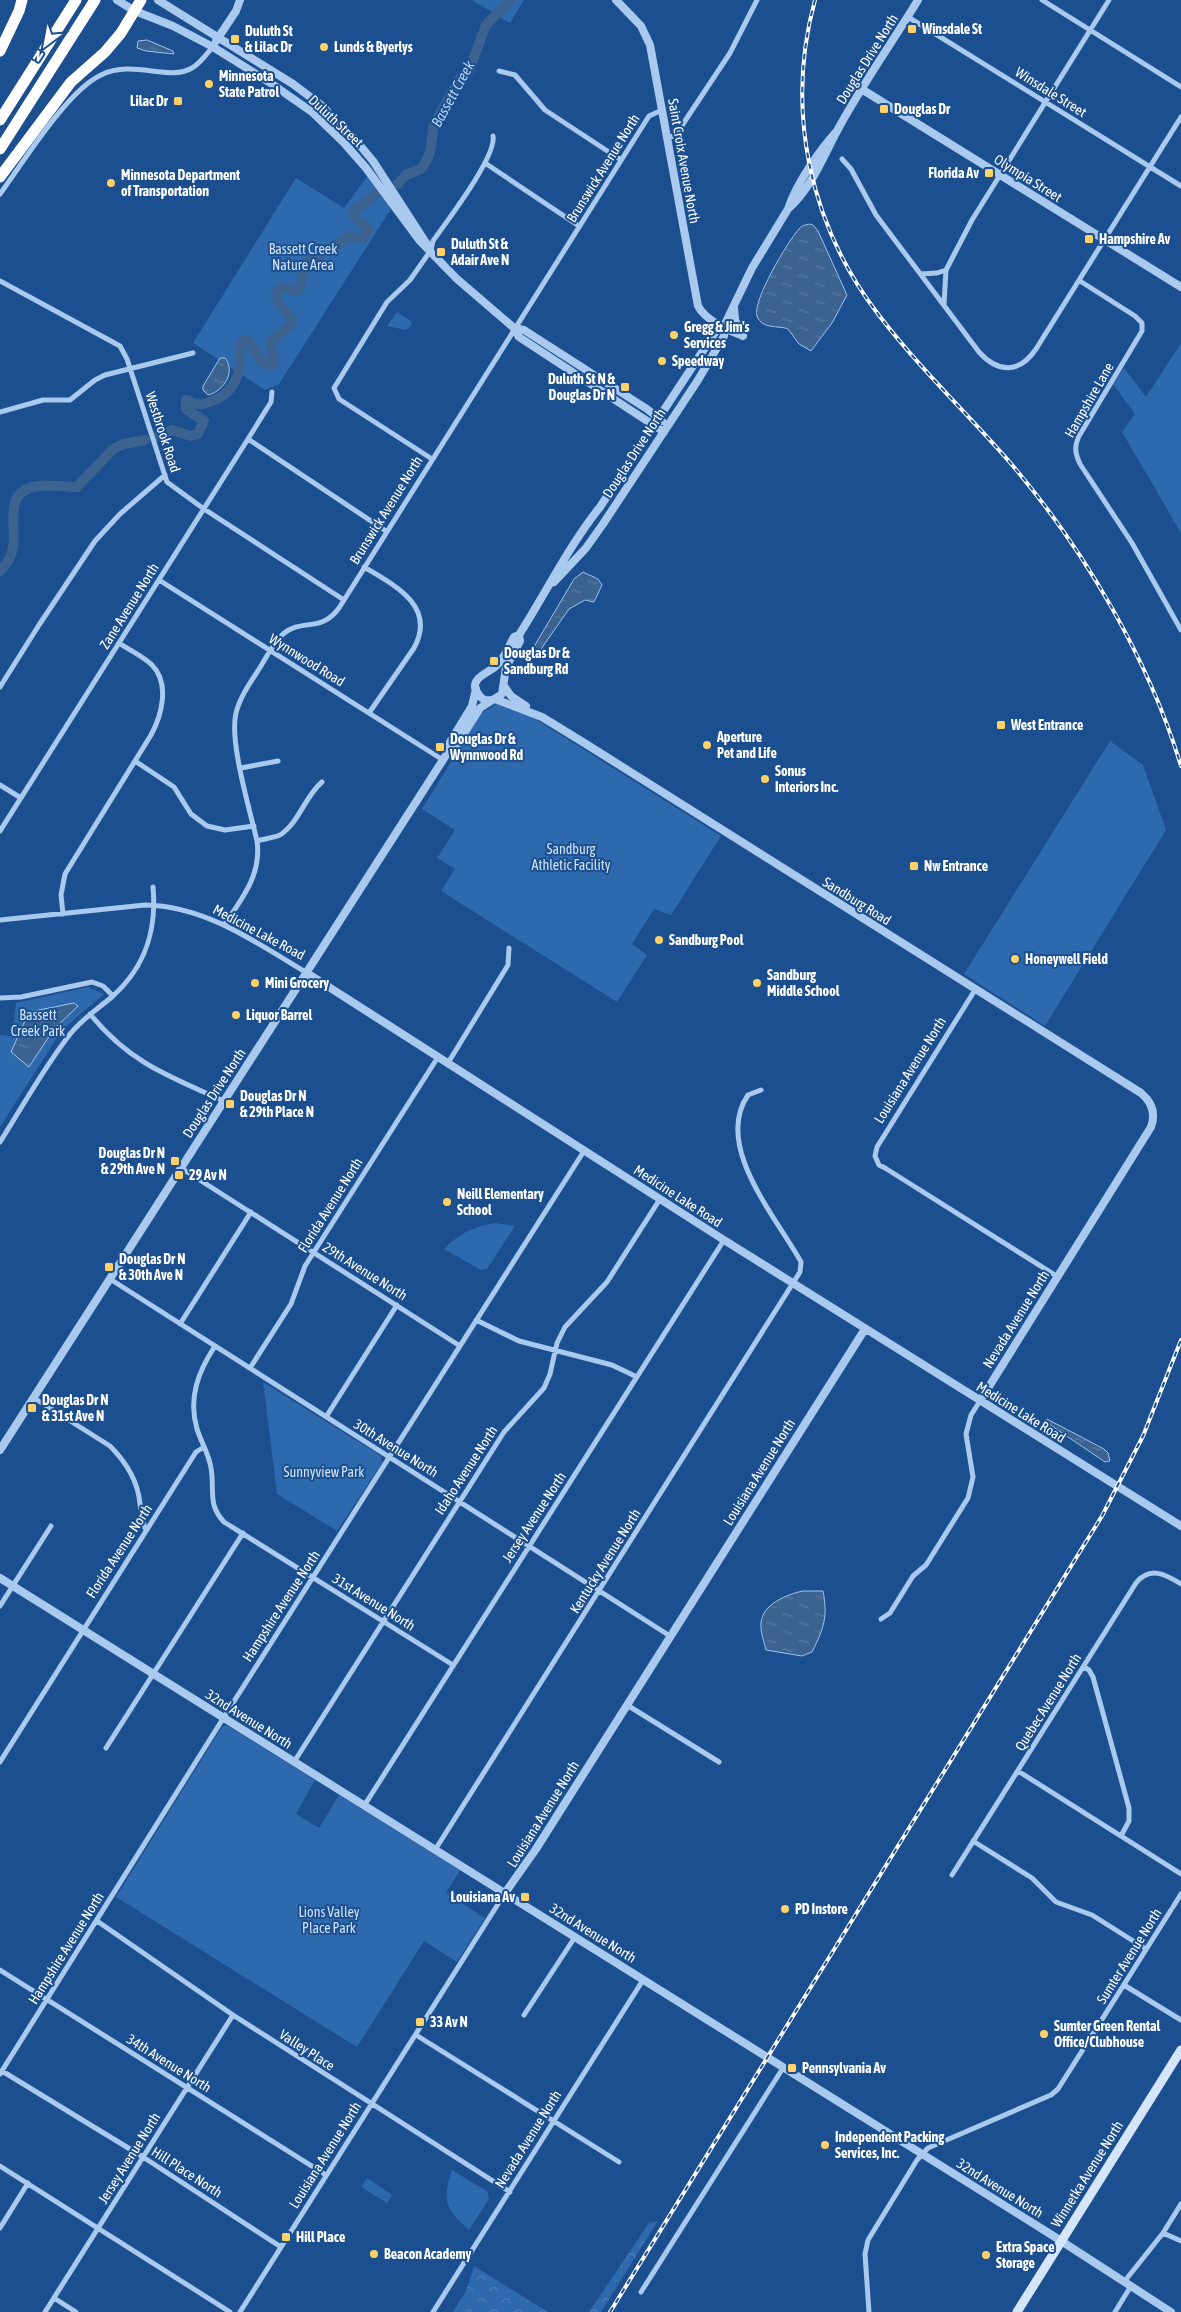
<svg xmlns="http://www.w3.org/2000/svg" width="1181" height="2312" font-family="'Asap Condensed',sans-serif">
<style>
.forest{fill:url(#forest-crowns)}
.park{fill:#2e69ad}
.water{fill:url(#water-ripples);stroke:#9cc4f0}
.lines{fill:none;stroke-linecap:round;stroke-linejoin:round}
.river{stroke:#3c6290;stroke-width:10}
.minor{stroke:#a9c9ee;stroke-width:5}
.tertiary{stroke:#a9c9ee;stroke-width:8}
.secondary{stroke:#d6e6fa;stroke-width:9}
.motorway{stroke:#fff;stroke-width:11}
.rail-casing{stroke:#fff;stroke-width:4}
.rail{stroke:#1b4f8f;stroke-width:2;stroke-dasharray:5.5;stroke-linecap:butt}
.poi-dot{fill:#ffd166;stroke:#1b4f8f;stroke-width:2}
.labels{text-anchor:middle;stroke-width:4;stroke-linejoin:round;paint-order:stroke}
.poi-label{font-size:14px;font-weight:bold;fill:#fff;stroke:#1b4f8f;text-anchor:start}
.street-label{font-size:14px;fill:#fff;stroke:#1b4f8f}
.park-label{font-size:14px;fill:#cfe3fa;stroke:#1b4f8f}
.water-label{font-size:15px;font-style:italic;fill:#b5d3f5;stroke:#1b4f8f}
</style>
<defs>
<pattern id="forest-crowns" width="20" height="18" patternUnits="userSpaceOnUse" patternTransform="scale(1.25)"><rect width="20" height="18" fill="#2e69ad"/><path d="M2 6a3 3 0 1 1 6 0M12 15a3 3 0 1 1 6 0" fill="none" stroke="#4d80b9"/></pattern>
<pattern id="water-ripples" width="26" height="14" patternUnits="userSpaceOnUse" patternTransform="scale(1.25)"><rect width="26" height="14" fill="#3c6290"/><path d="M2 4q2-2 4 0t4 0M15 11q2-2 4 0t4 0" fill="none" stroke="#597aa1"/></pattern>
</defs>
<rect width="100%" height="100%" fill="#1b4f8f"/>
<path class="forest" d="M 658,2221 L 601,2312 L 589,2312 L 649,2223 Z
M 474,2266 L 548,2312 L 453,2312 L 466,2291 Z"/>
<path class="park" d="M 472,0 L 524,0 L 510,23 Z
M 369,174 L 391,209 L 279,384 L 265,390 L 193,343 L 296,178 L 344,208 Z
M 397,312 L 411,321 L 412,324 L 406,330 L 387,326 Z
M 1181,343 L 1181,533 L 1122,432 L 1135,414 L 1113,384 L 1124,368 L 1146,397 Z
M 497,704 L 529,715 L 721,836 L 671,915 L 654,909 L 632,944 L 647,955 L 617,1002 L 441,891 L 455,869 L 437,858 L 455,830 L 422,809 L 481,713 Z
M 1110,741 L 1143,765 L 1166,830 L 1045,1026 L 964,974 Z
M 88,987 L 104,994 L 62,1030 L 0,1127 L 0,1035 L 12,1036 L 16,1003 Z
M 495,1223 L 515,1226 L 487,1269 L 481,1270 L 444,1249 C 460,1233 473,1227 495,1223 Z
M 263,1382 L 381,1456 L 382,1463 L 337,1531 L 277,1494 Z
M 226,1725 L 315,1780 L 296,1814 L 319,1828 L 339,1795 L 460,1870 L 446,1893 L 485,1918 L 457,1962 L 424,1941 L 357,2047 L 116,1897 L 222,1727 Z
M 452,2170 L 488,2192 L 489,2199 L 469,2230 C 445,2209 442,2201 452,2170 Z
M 367,2178 L 392,2195 L 387,2203 L 361,2187 Z"/>
<path class="water" d="M 147,40 L 173,51 L 174,54 L 146,51 L 137,48 L 138,41 Z
M 810,224 L 813,225 L 818,231 L 847,295 L 832,323 L 811,351 L 799,344 L 788,329 C 779,325 762,330 757,316 C 752,301 788,241 799,229 C 802,225 806,225 810,224 Z
M 220,358 L 225,358 C 236,372 224,391 208,395 L 203,390 L 203,386 Z
M 583,572 L 598,579 L 602,585 L 594,602 L 585,600 L 569,609 L 534,659 L 532,653 L 535,645 L 574,579 Z
M 74,1003 L 78,1006 L 54,1029 L 29,1067 L 11,1052 L 29,1012 Z
M 1047,1419 L 1104,1449 L 1108,1453 L 1110,1461 L 1105,1462 L 1046,1422 Z
M 803,1591 L 823,1591 C 828,1617 824,1628 812,1652 L 802,1656 L 766,1650 C 764,1642 760,1631 761,1623 C 762,1604 788,1594 803,1591 Z"/>
<g class="lines">
<path class="river" d="M 398,184 L 406,175 L 421,169 L 427,160 L 430,152 L 434,124 L 460,78 L 469,71 L 486,25 L 511,0
M 157,437 L 172,430 L 191,436 L 198,434 L 204,421 L 186,409 L 186,400 C 191,400 192,404 196,404 C 200,405 208,403 212,401 C 237,393 242,368 241,344 L 243,341 L 248,340 L 262,362 L 271,365 L 275,362 L 270,342 L 291,325 L 292,320 C 286,308 273,306 278,290 L 283,287 L 297,291 C 304,283 301,270 308,262 C 318,252 336,248 348,237 L 363,238 L 368,231 L 367,227 L 354,217 L 354,210 L 366,203 L 376,194
M 0,571 C 7,564 11,557 13,548 C 17,525 2,492 37,486 C 50,484 64,487 77,487 L 113,449 L 124,444 L 145,440"/>
<path class="minor" d="M 1042,0 L 1181,87
M 908,17 L 1181,186
M 499,71 L 515,75 L 545,110 L 621,160
M 668,137 L 675,136 L 730,53 L 757,0
M 842,159 L 851,169 L 876,215 L 979,352 C 998,373 1019,374 1036,349 L 1181,117
M 485,163 L 579,226
M 0,194 C 24,161 67,91 101,75 C 134,59 168,82 192,68 C 201,63 206,54 213,47
M 921,274 L 937,273 L 946,270
M 0,281 L 120,346 L 127,359 L 167,482 L 204,509 L 344,600
M 1080,281 L 1135,316 L 1142,323 L 1142,331 L 1079,436 C 1074,447 1075,453 1080,464 L 1132,543 L 1181,630
M 944,304 L 946,270 L 972,220 L 1109,0
M 0,412 L 43,400 L 70,400 L 95,380 L 105,375 L 193,353
M 248,439 L 386,531
M 432,459 L 339,399 L 334,388 L 387,302 L 410,280 L 431,250 L 433,241 C 447,221 497,156 493,136
M 364,567 C 394,585 437,606 414,648 L 369,713
M 159,580 L 443,760
M 0,687 L 39,625 L 95,541 L 120,514 L 165,475
M 135,761 L 174,787 L 191,814 L 207,826 L 225,830 L 254,826
M 241,768 L 278,761
M 0,785 L 21,798
M 0,831 L 248,439 L 271,402 L 272,392
M 257,841 C 264,839 273,838 280,835 C 299,823 305,796 322,782
M 63,914 L 61,895 L 65,874 L 151,735 C 162,715 170,683 152,665 C 143,656 129,650 119,643
M 0,920 L 145,905 C 206,906 257,943 307,973
M 224,925 C 242,899 262,874 257,841 C 250,810 229,742 236,713 C 240,697 250,683 259,669 C 266,658 273,643 283,634 C 302,618 321,633 339,608 L 649,116 L 662,110
M 975,990 L 877,1147 L 875,1156 L 879,1165 L 885,1168 L 1058,1277
M 0,998 L 21,997 L 92,982 L 103,986 L 113,996
M 90,1014 C 130,1063 168,1076 224,1101
M 448,1063 L 508,965 L 509,948
M 0,1142 C 23,1106 44,1067 71,1033 C 82,1019 99,1008 113,996 C 146,966 157,930 153,887
M 181,1168 L 460,1346
M 110,1279 L 670,1636
M 476,1320 L 519,1341 L 612,1365 L 637,1377
M 180,1324 L 251,1212
M 215,1346 C 198,1372 188,1398 197,1429 C 201,1442 209,1454 211,1468 C 215,1490 207,1504 224,1522 L 453,1665
M 250,1368 L 291,1304 L 305,1266 L 438,1057
M 34,1398 L 110,1446 C 126,1462 138,1481 140,1504 C 142,1514 141,1521 146,1530
M 326,1417 L 397,1305
M 0,1606 L 51,1526
M 881,1619 L 890,1613 L 913,1576 L 926,1565 L 968,1498 L 973,1477 L 966,1434 L 971,1415 L 980,1401
M 1084,1667 L 1089,1670 L 1093,1677 L 1129,1808 L 1129,1821 L 1121,1836
M 627,1705 L 719,1762
M 106,1748 L 243,1533
M 0,1762 L 196,1452 L 204,1447
M 294,1762 L 504,1432 L 544,1388 L 550,1374 L 557,1343 L 565,1327 L 607,1282 L 660,1199
M 1018,1771 L 1181,1874
M 364,1806 L 724,1240
M 973,1841 L 1032,1878 L 1056,1902 L 1092,1915 L 1146,1949
M 435,1850 L 800,1272 L 801,1262 C 777,1218 713,1146 748,1095 L 761,1090
M 952,1875 L 1136,1583 C 1150,1566 1165,1574 1181,1584
M 1173,1907 L 1181,1894
M 97,1921 L 233,2015 L 510,2192
M 0,1970 L 326,2175
M 1124,1985 L 1181,2020
M 524,2015 L 575,1937
M 416,2035 L 619,2162
M 2,2071 L 143,2157 L 281,2247
M 0,2074 L 224,1717 L 584,1151
M 0,2166 L 230,2312
M 0,2228 L 28,2183
M 1163,2233 L 1181,2241
M 1124,2282 L 1163,2233 L 1181,2204
M 641,2292 L 783,2068
M 54,2298 L 76,2312
M 45,2312 L 233,2015
M 240,2312 L 505,1893
M 433,2312 L 643,1980
M 869,2312 L 865,2254 L 868,2240 L 917,2160 L 928,2148 L 1051,2095 L 1058,2089 L 1171,1910
M 1115,2312 L 1131,2286"/>
<path class="tertiary" d="M 117,0 L 135,11 L 173,26 L 213,47 L 269,82 L 312,112 L 345,144 L 366,168 L 420,241 L 457,279 L 514,328 L 519,337 L 664,432
M 158,0 L 293,84 L 325,108 L 334,121 L 353,137 L 373,161 L 428,246
M 616,0 L 641,26 L 650,45 L 698,306 C 705,320 729,331 743,336
M 216,41 L 236,11 L 240,0
M 863,90 L 1181,287
M 837,131 C 819,151 796,184 788,209 C 811,189 823,157 837,131 C 861,86 892,43 918,0
M 734,307 L 735,320 L 743,336
M 514,328 L 524,330 L 647,409 L 662,421
M 554,582 L 586,548 L 603,524 L 698,380 L 724,336 L 724,326 L 752,268 L 788,209
M 504,686 L 511,696 L 526,706
M 495,699 L 542,717 L 586,744 L 1141,1093 C 1152,1102 1156,1113 1151,1127 L 980,1401
M 492,700 C 487,701 482,700 479,695 C 465,678 491,673 498,664 C 505,657 509,646 514,637 L 519,635 C 546,593 568,547 600,507 L 716,331 L 724,326
M 450,749 L 456,746 L 480,708 L 502,694 L 506,667 L 520,641 L 519,635
M 307,973 L 724,1240 L 1181,1526
M 0,1450 L 450,749 L 450,742 L 472,706 L 476,689
M 0,1578 L 1055,2237 L 1171,2312
M 505,1893 L 536,1849 L 865,1329"/>
<path class="secondary" d="M 1017,2312 L 1181,2050"/>
<path class="motorway" d="M 0,51 L 19,11 L 22,0
M 0,120 L 76,0
M 0,149 L 95,0
M 0,177 L 71,82 L 105,52 L 121,33 L 141,0"/>
<defs>
<path id="rail" d="M 815,0 C 785,109 809,224 878,314 C 919,368 969,415 1013,466 C 1085,551 1149,660 1181,766
M 610,2312 L 1102,1516 L 1143,1436 L 1181,1340"/>
</defs>
<use href="#rail" class="rail-casing"/>
<use href="#rail" class="rail"/>
</g>
<g class="poi-dot">
<rect x="907" y="24" width="10" height="10" rx="2.5"/>
<rect x="230" y="34" width="10" height="10" rx="2.5"/>
<circle cx="324" cy="47" r="5"/>
<circle cx="209" cy="84" r="5"/>
<rect x="173" y="96" width="10" height="10" rx="2.5"/>
<rect x="879" y="104" width="10" height="10" rx="2.5"/>
<rect x="984" y="168" width="10" height="10" rx="2.5"/>
<circle cx="111" cy="183" r="5"/>
<rect x="1084" y="234" width="10" height="10" rx="2.5"/>
<rect x="436" y="247" width="10" height="10" rx="2.5"/>
<circle cx="674" cy="335" r="5"/>
<circle cx="662" cy="361" r="5"/>
<rect x="620" y="382" width="10" height="10" rx="2.5"/>
<rect x="489" y="656" width="10" height="10" rx="2.5"/>
<rect x="996" y="720" width="10" height="10" rx="2.5"/>
<circle cx="707" cy="745" r="5"/>
<rect x="435" y="742" width="10" height="10" rx="2.5"/>
<circle cx="765" cy="779" r="5"/>
<rect x="909" y="861" width="10" height="10" rx="2.5"/>
<circle cx="659" cy="940" r="5"/>
<circle cx="1015" cy="959" r="5"/>
<circle cx="255" cy="983" r="5"/>
<circle cx="757" cy="983" r="5"/>
<circle cx="236" cy="1015" r="5"/>
<rect x="225" y="1099" width="10" height="10" rx="2.5"/>
<rect x="170" y="1156" width="10" height="10" rx="2.5"/>
<rect x="174" y="1170" width="10" height="10" rx="2.5"/>
<circle cx="447" cy="1202" r="5"/>
<rect x="104" y="1262" width="10" height="10" rx="2.5"/>
<rect x="27" y="1403" width="10" height="10" rx="2.5"/>
<rect x="520" y="1892" width="10" height="10" rx="2.5"/>
<circle cx="785" cy="1909" r="5"/>
<rect x="415" y="2017" width="10" height="10" rx="2.5"/>
<circle cx="1044" cy="2034" r="5"/>
<rect x="787" y="2063" width="10" height="10" rx="2.5"/>
<circle cx="825" cy="2145" r="5"/>
<rect x="281" y="2232" width="10" height="10" rx="2.5"/>
<circle cx="374" cy="2254" r="5"/>
<circle cx="986" cy="2255" r="5"/>
</g>
<g class="labels">
<g class="poi-label">
<text x="922" y="34">Winsdale St</text>
<text x="245" y="36">Duluth St<tspan x="245" dy="16">&amp; Lilac Dr</tspan></text>
<text x="334" y="52">Lunds &amp; Byerlys</text>
<text x="219" y="81">Minnesota<tspan x="219" dy="16">State Patrol</tspan></text>
<text x="168" y="106" text-anchor="end">Lilac Dr</text>
<text x="894" y="114">Douglas Dr</text>
<text x="979" y="178" text-anchor="end">Florida Av</text>
<text x="121" y="180">Minnesota Department<tspan x="121" dy="16">of Transportation</tspan></text>
<text x="1099" y="244">Hampshire Av</text>
<text x="451" y="249">Duluth St &amp;<tspan x="451" dy="16">Adair Ave N</tspan></text>
<text x="684" y="332">Gregg &amp; Jim's<tspan x="684" dy="16">Services</tspan></text>
<text x="672" y="366">Speedway</text>
<text x="615" y="384" text-anchor="end">Duluth St N &amp;<tspan x="615" dy="16">Douglas Dr N</tspan></text>
<text x="504" y="658">Douglas Dr &amp;<tspan x="504" dy="16">Sandburg Rd</tspan></text>
<text x="1011" y="730">West Entrance</text>
<text x="717" y="742">Aperture<tspan x="717" dy="16">Pet and Life</tspan></text>
<text x="450" y="744">Douglas Dr &amp;<tspan x="450" dy="16">Wynnwood Rd</tspan></text>
<text x="775" y="776">Sonus<tspan x="775" dy="16">Interiors Inc.</tspan></text>
<text x="924" y="871">Nw Entrance</text>
<text x="669" y="945">Sandburg Pool</text>
<text x="1025" y="964">Honeywell Field</text>
<text x="767" y="980">Sandburg<tspan x="767" dy="16">Middle School</tspan></text>
<text x="265" y="988">Mini Grocery</text>
<text x="246" y="1020">Liquor Barrel</text>
<text x="240" y="1101">Douglas Dr N<tspan x="240" dy="16">&amp; 29th Place N</tspan></text>
<text x="165" y="1158" text-anchor="end">Douglas Dr N<tspan x="165" dy="16">&amp; 29th Ave N</tspan></text>
<text x="189" y="1180">29 Av N</text>
<text x="457" y="1199">Neill Elementary<tspan x="457" dy="16">School</tspan></text>
<text x="119" y="1264">Douglas Dr N<tspan x="119" dy="16">&amp; 30th Ave N</tspan></text>
<text x="42" y="1405">Douglas Dr N<tspan x="42" dy="16">&amp; 31st Ave N</tspan></text>
<text x="515" y="1902" text-anchor="end">Louisiana Av</text>
<text x="795" y="1914">PD Instore</text>
<text x="430" y="2027">33 Av N</text>
<text x="1054" y="2031">Sumter Green Rental<tspan x="1054" dy="16">Office/Clubhouse</tspan></text>
<text x="802" y="2073">Pennsylvania Av</text>
<text x="835" y="2142">Independent Packing<tspan x="835" dy="16">Services, Inc.</tspan></text>
<text x="296" y="2242">Hill Place</text>
<text x="996" y="2252">Extra Space<tspan x="996" dy="16">Storage</tspan></text>
<text x="384" y="2259">Beacon Academy</text>
</g>
<g class="street-label">
<text transform="translate(867 59) rotate(-58)" y="5">Douglas Drive North</text>
<text transform="translate(1051 92) rotate(32)" y="5">Winsdale Street</text>
<text transform="translate(336 121) rotate(43)" y="5">Duluth Street</text>
<text transform="translate(684 161) rotate(80)" y="5">Saint Croix Avenue North</text>
<text transform="translate(603 168) rotate(-58)" y="5">Brunswick Avenue North</text>
<text transform="translate(1028 178) rotate(32)" y="5">Olympia Street</text>
<text transform="translate(1089 400) rotate(-60)" y="5">Hampshire Lane</text>
<text transform="translate(163 432) rotate(72)" y="5">Westbrook Road</text>
<text transform="translate(634 453) rotate(-57)" y="5">Douglas Drive North</text>
<text transform="translate(386 510) rotate(-58)" y="5">Brunswick Avenue North</text>
<text transform="translate(129 606) rotate(-58)" y="5">Zane Avenue North</text>
<text transform="translate(307 660) rotate(32)" y="5">Wynnwood Road</text>
<text transform="translate(857 901) rotate(32)" y="5">Sandburg Road</text>
<text transform="translate(259 932) rotate(28)" y="5">Medicine Lake Road</text>
<text transform="translate(910 1070) rotate(-58)" y="5">Louisiana Avenue North</text>
<text transform="translate(214 1093) rotate(-57)" y="5">Douglas Drive North</text>
<text transform="translate(678 1196) rotate(33)" y="5">Medicine Lake Road</text>
<text transform="translate(330 1205) rotate(-58)" y="5">Florida Avenue North</text>
<text transform="translate(365 1271) rotate(32)" y="5">29th Avenue North</text>
<text transform="translate(1016 1319) rotate(-58)" y="5">Nevada Avenue North</text>
<text transform="translate(1021 1412) rotate(32)" y="5">Medicine Lake Road</text>
<text transform="translate(396 1448) rotate(32)" y="5">30th Avenue North</text>
<text transform="translate(466 1470) rotate(-57)" y="5">Idaho Avenue North</text>
<text transform="translate(759 1472) rotate(-58)" y="5">Louisiana Avenue North</text>
<text transform="translate(534 1517) rotate(-57)" y="5">Jersey Avenue North</text>
<text transform="translate(119 1551) rotate(-57)" y="5">Florida Avenue North</text>
<text transform="translate(605 1561) rotate(-58)" y="5">Kentucky Avenue North</text>
<text transform="translate(374 1602) rotate(32)" y="5">31st Avenue North</text>
<text transform="translate(281 1606) rotate(-57)" y="5">Hampshire Avenue North</text>
<text transform="translate(1048 1702) rotate(-58)" y="5">Quebec Avenue North</text>
<text transform="translate(249 1719) rotate(32)" y="5">32nd Avenue North</text>
<text transform="translate(543 1814) rotate(-58)" y="5">Louisiana Avenue North</text>
<text transform="translate(593 1933) rotate(32)" y="5">32nd Avenue North</text>
<text transform="translate(66 1948) rotate(-58)" y="5">Hampshire Avenue North</text>
<text transform="translate(1129 1956) rotate(-58)" y="5">Sumter Avenue North</text>
<text transform="translate(307 2050) rotate(33)" y="5">Valley Place</text>
<text transform="translate(169 2063) rotate(32)" y="5">34th Avenue North</text>
<text transform="translate(528 2139) rotate(-58)" y="5">Nevada Avenue North</text>
<text transform="translate(325 2155) rotate(-58)" y="5">Louisiana Avenue North</text>
<text transform="translate(129 2158) rotate(-58)" y="5">Jersey Avenue North</text>
<text transform="translate(187 2172) rotate(33)" y="5">Hill Place North</text>
<text transform="translate(1087 2174) rotate(-58)" y="5">Winnetka Avenue North</text>
<text transform="translate(1000 2188) rotate(32)" y="5">32nd Avenue North</text>
</g>
<g class="park-label">
<text x="303" y="254">Bassett Creek<tspan x="303" dy="16">Nature Area</tspan></text>
<text x="571" y="854">Sandburg<tspan x="571" dy="16">Athletic Facility</tspan></text>
<text x="38" y="1020">Bassett<tspan x="38" dy="16">Creek Park</tspan></text>
<text x="324" y="1477">Sunnyview Park</text>
<text x="329" y="1917">Lions Valley<tspan x="329" dy="16">Place Park</tspan></text>
</g>
<g class="water-label">
<text transform="translate(453 94) rotate(-61)" y="5">Bassett Creek</text>
</g>
</g>
<g transform="translate(45 45) rotate(212)" stroke="#1b4f8f" stroke-width="4" paint-order="stroke">
<path d="M0-4L9 19L0 12L-9 19Z" fill="#ffffff"/>
<text y="-8" font-size="14" font-weight="bold" text-anchor="middle" fill="#ffffff">N</text>
</g>
</svg>
